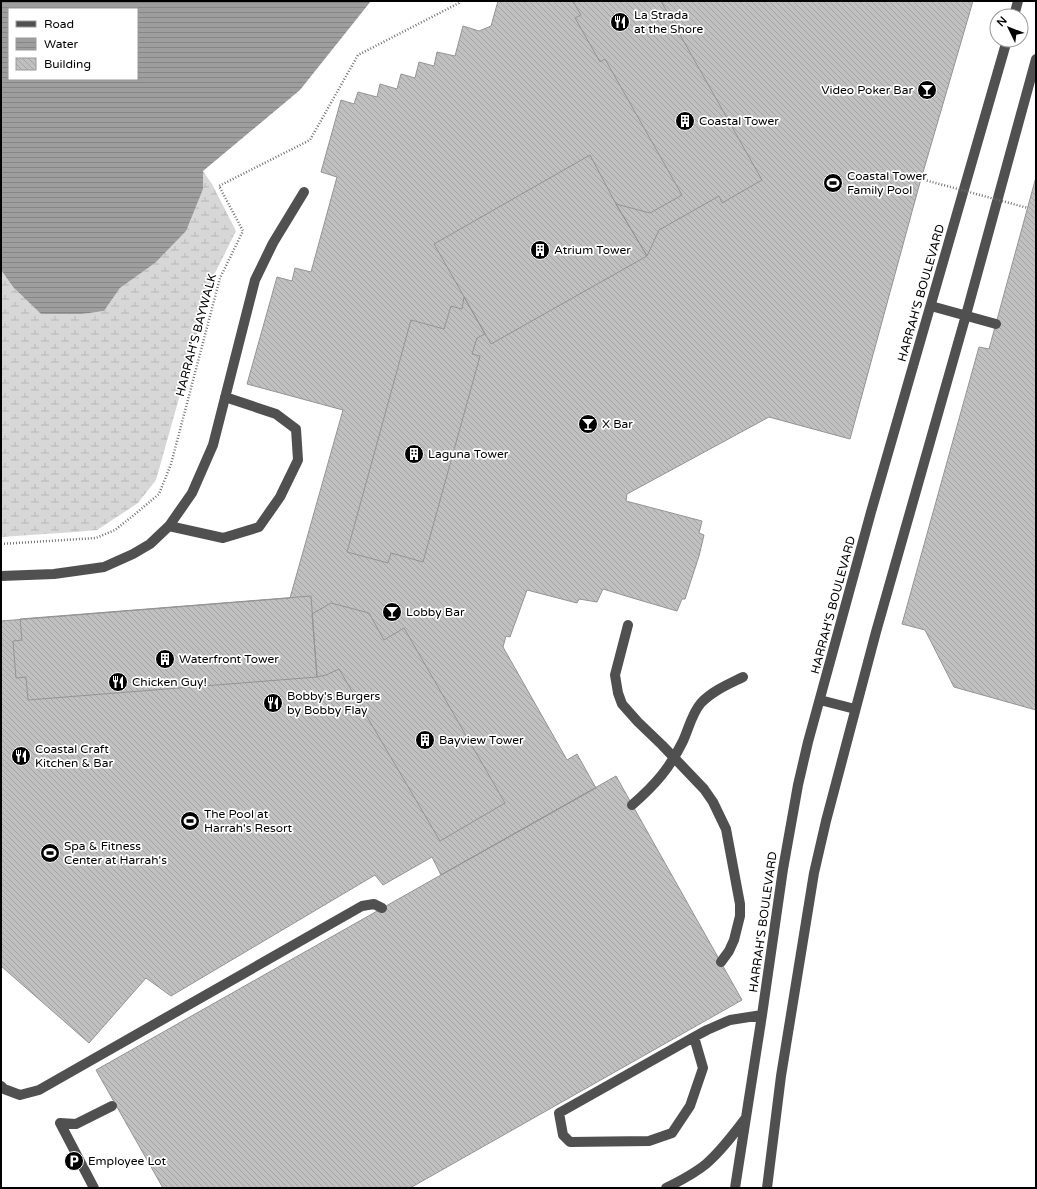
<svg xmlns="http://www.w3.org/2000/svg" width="1037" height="1189" font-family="'Varela Round',sans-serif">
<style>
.wetland{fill:url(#wetland-marsh)}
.water{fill:url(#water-rules);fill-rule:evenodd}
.building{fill:url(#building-back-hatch);stroke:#949494}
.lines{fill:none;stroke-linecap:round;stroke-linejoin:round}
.path{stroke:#727272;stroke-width:2.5;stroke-dasharray:1 2;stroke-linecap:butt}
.minor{stroke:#505050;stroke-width:10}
.path-bridge{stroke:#727272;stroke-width:2.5;stroke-dasharray:1 2;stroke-linecap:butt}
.labels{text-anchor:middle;stroke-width:3.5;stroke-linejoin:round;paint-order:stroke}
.poi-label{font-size:12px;fill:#000;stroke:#fff;text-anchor:start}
.street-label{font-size:12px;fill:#000;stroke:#fff}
</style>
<defs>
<pattern id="wetland-marsh" width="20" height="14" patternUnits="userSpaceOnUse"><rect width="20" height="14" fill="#d7d7d7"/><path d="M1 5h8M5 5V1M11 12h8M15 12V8" fill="none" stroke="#b7b7b7"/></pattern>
<pattern id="water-rules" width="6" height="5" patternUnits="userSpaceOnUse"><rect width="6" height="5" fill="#9e9e9e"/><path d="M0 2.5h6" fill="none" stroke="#868686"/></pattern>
<pattern id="building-back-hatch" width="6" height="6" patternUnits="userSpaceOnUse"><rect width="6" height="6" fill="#c0c0c0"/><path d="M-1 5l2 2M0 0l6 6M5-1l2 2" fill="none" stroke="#a3a3a3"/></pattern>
</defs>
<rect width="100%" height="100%" fill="#fff"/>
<path class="wetland" d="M 203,171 L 212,184 L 236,231 L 213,277 L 156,480 L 138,503 L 97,530 L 75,532 L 1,537 L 1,270 L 13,287 L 41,314 L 82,314 L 104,311 L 120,288 L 155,263 L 203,189 Z"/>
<path class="water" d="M 1,1 L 371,1 L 300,90 L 203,171 L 203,189 L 186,231 L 155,263 L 120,288 L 104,311 L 82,314 L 41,314 L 13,287 L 1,270 ZM 9,9 L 137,9 L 137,79 L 9,79 Z"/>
<path class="building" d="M 498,1 L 973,1 L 919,186 L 850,439 L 769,417 L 627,494 L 626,501 L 702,521 L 699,533 L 704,535 L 699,556 L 685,599 L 682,599 L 677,611 L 636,599 L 603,589 L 597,602 L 579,599 L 577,603 L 527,590 L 510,637 L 506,636 L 503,647 L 567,760 L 577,754 L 596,788 L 441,875 L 432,857 L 383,885 L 375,875 L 171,996 L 146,978 L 89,1043 L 1,966 L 1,621 L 290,598 L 343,410 L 247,384 L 277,277 L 292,281 L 295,268 L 311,272 L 337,177 L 321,172 L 341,100 L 354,104 L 358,92 L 377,97 L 380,84 L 397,89 L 401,74 L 415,78 L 419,62 L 434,66 L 437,52 L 455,56 L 463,26 L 479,31 L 491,26 Z
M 573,1 L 661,1 L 762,180 L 722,203 L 719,196 L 659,230 L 647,256 L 616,204 L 650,213 L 682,195 L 605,59 L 600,62 L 575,18 L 581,15 Z
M 590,155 L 616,204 L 647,256 L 491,344 L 434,244 Z
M 1036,177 L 1036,710 L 954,687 L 925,630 L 902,624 L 979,347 L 989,349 Z
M 464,297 L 485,334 L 477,338 L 472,354 L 480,356 L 423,562 L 391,553 L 388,563 L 347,552 L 411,320 L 444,329 L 451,306 L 462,309 Z
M 311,596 L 317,677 L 28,700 L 26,677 L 16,678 L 13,641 L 22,640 L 20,619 Z
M 331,603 L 369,613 L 384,640 L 404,628 L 505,803 L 440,841 L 339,669 L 326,675 L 317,677 L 312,614 Z
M 616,776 L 742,1000 L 410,1188 L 163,1188 L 96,1070 Z"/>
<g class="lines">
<path class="path" d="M 1,544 L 96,538 L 115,530 L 134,515 L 159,494 L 171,464 L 220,278 L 243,231 L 219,186 L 310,140 L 358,55 L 459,3 L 460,1"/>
<path class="minor" d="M 1014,16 L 1018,1
M 931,306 L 996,324
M 169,526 L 223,538 L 259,527 L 280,497 L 298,460 L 296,429 L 276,414 L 225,397
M 1,576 L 54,574 L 104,567 L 133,554 L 150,544 L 169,526 L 192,493 L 213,445 L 255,280 L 273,243 L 304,192
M 628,625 L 615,675 L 618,693 L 622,704 L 638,722 L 662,745 L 704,789 L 713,802 L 726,829 L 737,888 L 740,904 L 740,916 L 734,940 L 729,951 L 721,962
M 820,700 L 855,709
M 632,805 C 655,785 670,768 683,741 C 689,728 692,713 701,703 C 712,691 729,684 743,677
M 694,1037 L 703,1068 L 690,1106 L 672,1133 L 649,1141 L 570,1142 L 563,1135 L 559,1113 L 694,1037 L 707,1030 L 730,1020 L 762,1015
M 1,1086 L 4,1089 L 20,1095 L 39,1090 L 362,906 L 374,904 L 382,908
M 60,1123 L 94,1188
M 60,1123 L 76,1124 L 112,1106
M 666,1188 C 680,1181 694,1174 706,1164 C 721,1151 733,1135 745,1119
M 735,1188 L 762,1015 L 783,869 L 798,785 L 808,742 L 871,512 L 1007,40
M 767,1188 L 781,1076 L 814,873 L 826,821 L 876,632 L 966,315 L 1036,59"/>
<path class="path-bridge" d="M 921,179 L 1028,208"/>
</g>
<defs>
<symbol id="restaurant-disc" viewBox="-11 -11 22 22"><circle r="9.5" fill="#000" stroke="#fff"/><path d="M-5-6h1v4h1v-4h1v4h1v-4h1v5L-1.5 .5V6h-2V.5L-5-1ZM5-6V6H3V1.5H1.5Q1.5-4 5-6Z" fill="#fff"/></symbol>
<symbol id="bar-disc" viewBox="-11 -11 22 22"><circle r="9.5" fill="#000" stroke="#fff"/><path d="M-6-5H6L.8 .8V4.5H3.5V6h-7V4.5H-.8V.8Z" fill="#fff"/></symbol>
<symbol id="building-disc" viewBox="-11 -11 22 22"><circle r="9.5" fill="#000" stroke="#fff"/><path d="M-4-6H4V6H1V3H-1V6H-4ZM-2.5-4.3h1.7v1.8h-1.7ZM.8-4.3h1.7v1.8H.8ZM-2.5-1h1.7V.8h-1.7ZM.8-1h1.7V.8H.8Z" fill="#fff"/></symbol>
<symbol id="stadium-disc" viewBox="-11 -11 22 22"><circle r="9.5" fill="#000" stroke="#fff"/><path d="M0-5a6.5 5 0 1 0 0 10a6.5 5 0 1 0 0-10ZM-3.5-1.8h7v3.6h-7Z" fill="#fff"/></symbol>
<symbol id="parking-disc" viewBox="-11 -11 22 22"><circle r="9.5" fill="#000" stroke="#fff"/><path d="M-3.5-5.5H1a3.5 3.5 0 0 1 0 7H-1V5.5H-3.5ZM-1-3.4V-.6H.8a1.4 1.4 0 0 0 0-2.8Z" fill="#fff"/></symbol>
</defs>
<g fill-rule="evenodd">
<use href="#restaurant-disc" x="609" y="11" width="22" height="22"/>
<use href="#bar-disc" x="916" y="79" width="22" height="22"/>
<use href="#building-disc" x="674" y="110" width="22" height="22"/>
<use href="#stadium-disc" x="822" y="172" width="22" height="22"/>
<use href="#building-disc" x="529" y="239" width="22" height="22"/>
<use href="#bar-disc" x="577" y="413" width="22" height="22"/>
<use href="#building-disc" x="403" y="443" width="22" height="22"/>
<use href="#bar-disc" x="381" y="601" width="22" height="22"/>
<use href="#building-disc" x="154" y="648" width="22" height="22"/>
<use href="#restaurant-disc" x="107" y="671" width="22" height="22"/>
<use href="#restaurant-disc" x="262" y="692" width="22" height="22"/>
<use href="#building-disc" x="414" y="729" width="22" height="22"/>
<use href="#restaurant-disc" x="10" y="745" width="22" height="22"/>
<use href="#stadium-disc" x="179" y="810" width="22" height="22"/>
<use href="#stadium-disc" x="39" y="842" width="22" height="22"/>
<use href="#parking-disc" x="63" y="1150" width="22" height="22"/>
</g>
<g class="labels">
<g class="poi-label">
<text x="634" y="19">La Strada<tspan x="634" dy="14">at the Shore</tspan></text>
<text x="913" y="94" text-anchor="end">Video Poker Bar</text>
<text x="699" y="125">Coastal Tower</text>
<text x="847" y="180">Coastal Tower<tspan x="847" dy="14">Family Pool</tspan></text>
<text x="554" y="254">Atrium Tower</text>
<text x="602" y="428">X Bar</text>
<text x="428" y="458">Laguna Tower</text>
<text x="406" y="616">Lobby Bar</text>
<text x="179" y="663">Waterfront Tower</text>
<text x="132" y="686">Chicken Guy!</text>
<text x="287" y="700">Bobby's Burgers<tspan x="287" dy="14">by Bobby Flay</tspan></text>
<text x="439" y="744">Bayview Tower</text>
<text x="35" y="753">Coastal Craft<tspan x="35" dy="14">Kitchen &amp; Bar</tspan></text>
<text x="204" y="818">The Pool at<tspan x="204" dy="14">Harrah's Resort</tspan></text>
<text x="64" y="850">Spa &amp; Fitness<tspan x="64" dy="14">Center at Harrah's</tspan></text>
<text x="88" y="1165">Employee Lot</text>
</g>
<g class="street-label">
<text transform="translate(921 293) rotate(-74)" y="4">HARRAH'S BOULEVARD</text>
<text transform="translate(196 335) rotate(-75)" y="4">HARRAH'S BAYWALK</text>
<text transform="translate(833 605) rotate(-75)" y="4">HARRAH'S BOULEVARD</text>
<text transform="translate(763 922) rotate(-82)" y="4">HARRAH'S BOULEVARD</text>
</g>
</g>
<rect width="1037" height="1189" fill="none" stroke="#000000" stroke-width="4"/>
<rect x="8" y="8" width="130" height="72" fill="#ffffff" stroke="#999999"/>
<rect x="16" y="21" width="20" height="6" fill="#505050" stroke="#999999"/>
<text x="44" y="28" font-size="12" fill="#000000">Road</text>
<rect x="16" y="38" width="20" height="12" fill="url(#water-rules)" stroke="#999999"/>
<text x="44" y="48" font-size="12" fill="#000000">Water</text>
<rect x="16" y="58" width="20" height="12" fill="url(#building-back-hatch)" stroke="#999999"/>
<text x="44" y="68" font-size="12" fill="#000000">Building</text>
<g transform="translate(1009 28) rotate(313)"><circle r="19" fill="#ffffff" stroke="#999999"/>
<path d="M0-3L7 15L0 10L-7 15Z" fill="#000000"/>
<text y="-6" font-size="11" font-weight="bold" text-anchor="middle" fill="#000000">N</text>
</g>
</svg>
